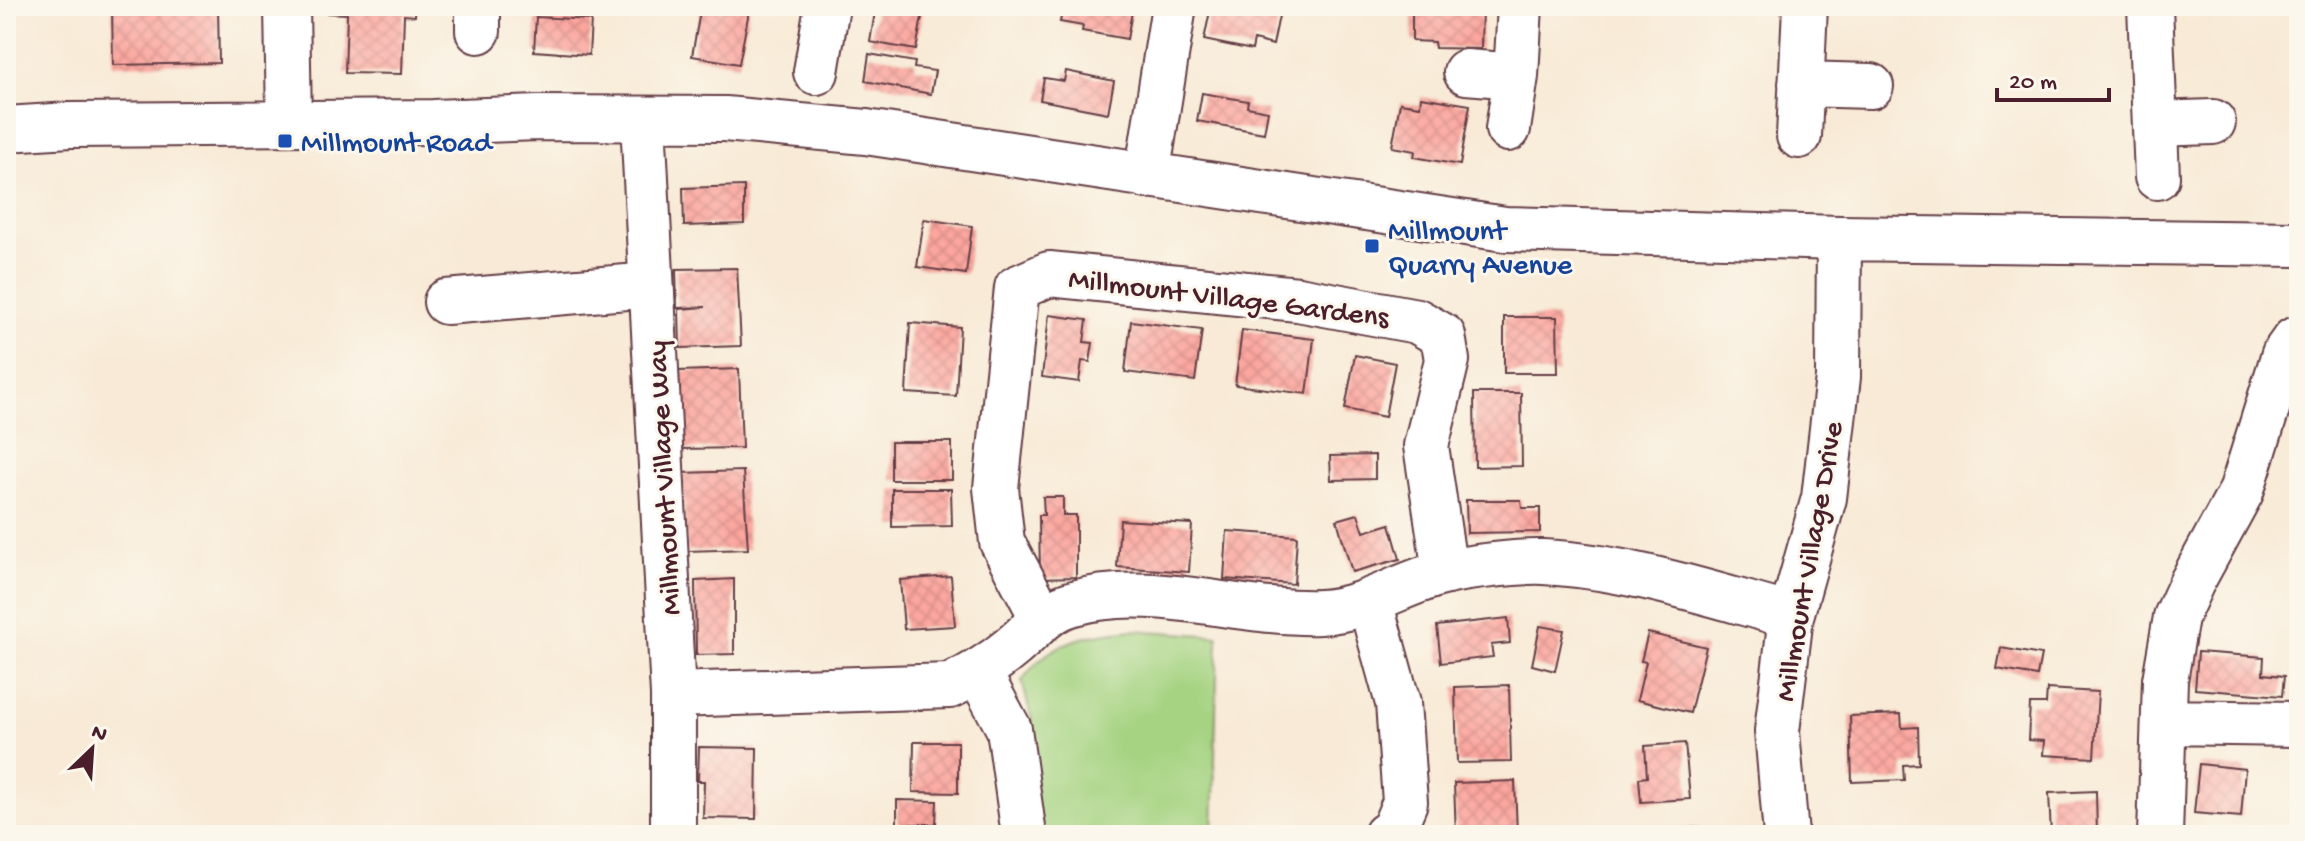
<svg xmlns="http://www.w3.org/2000/svg" width="2305" height="841" font-family="'Gochi Hand',sans-serif">
<style>
.green{fill:#a5d381;stroke:#787956;stroke-width:2}
.building{fill:url(#building-cross-hatch)}
.lines{fill:none;stroke-linecap:round;stroke-linejoin:round}
.minor-casing{stroke:#643d45;stroke-width:48}
.minor{stroke:#fff;stroke-width:44}
.transit-dot{fill:#1a4fb4;stroke:#fbf7ec;stroke-width:3}
.labels{text-anchor:middle;stroke-width:6;stroke-linejoin:round;paint-order:stroke}
.transit-label{font-size:30px;fill:#164399;stroke:#fbf7ec;text-anchor:start}
.street-label{font-size:30px;fill:#4a1f2b;stroke:#fbf7ec}
</style>
<defs>
<pattern id="building-cross-hatch" width="8" height="8" patternUnits="userSpaceOnUse" patternTransform="scale(2)"><rect width="8" height="8" fill="#fba69e"/><path d="M0 0l8 8M0 8l8-8" fill="none" stroke="#d98e88"/></pattern>
</defs>
<rect width="100%" height="100%" fill="#fbf7ec"/>
<filter id="ink" filterUnits="userSpaceOnUse"><feTurbulence type="fractalNoise" baseFrequency=".0125" numOctaves="2"/><feDisplacementMap in="SourceGraphic" scale="16" xChannelSelector="R" yChannelSelector="G"/><feConvolveMatrix kernelMatrix="1 2 1 2 8 2 1 2 1" color-interpolation-filters="sRGB"/></filter>
<filter id="wash" filterUnits="userSpaceOnUse"><feTurbulence type="fractalNoise" baseFrequency=".006" numOctaves="4" result="noise"/><feDisplacementMap in="SourceGraphic" scale="32" xChannelSelector="R" yChannelSelector="G"/><feGaussianBlur stdDeviation="1.8" result="paint"/><feColorMatrix in="noise" values="0 0 0 0 0 0 0 0 0 0 0 0 0 0 0 0 0 1.4 0 .05"/><feComposite in="paint" operator="in"/></filter>
<g filter="url(#wash)">
<rect width="100%" height="100%" fill="#f8ead6"/>
<path class="green" d="M 1133,630 L 1218,636 L 1213,835 L 1041,835 L 1025,726 L 1032,720 L 1022,681 C 1050,639 1087,635 1133,630 Z"/>
<g id="blocks">
<path class="building" d="M 112,6 L 218,6 L 219,63 L 113,65 Z
M 326,6 L 415,6 L 415,16 L 404,15 L 402,74 L 345,73 L 347,14 L 326,13 Z
M 701,6 L 750,6 L 739,64 L 692,56 Z
M 876,6 L 924,6 L 916,50 L 870,42 Z
M 1063,6 L 1133,6 L 1127,39 L 1082,31 L 1083,26 L 1060,22 Z
M 1211,6 L 1281,6 L 1273,45 L 1254,40 L 1252,50 L 1204,40 Z
M 1412,6 L 1482,6 L 1481,49 L 1435,48 L 1434,42 L 1412,41 Z
M 536,17 L 591,20 L 589,55 L 534,51 Z
M 869,54 L 915,62 L 914,68 L 935,71 L 931,94 L 865,81 Z
M 1066,71 L 1114,81 L 1108,113 L 1040,100 L 1044,78 L 1064,81 Z
M 1202,93 L 1248,101 L 1247,107 L 1268,111 L 1264,133 L 1197,121 Z
M 1421,97 L 1470,105 L 1460,165 L 1414,157 L 1415,151 L 1392,147 L 1400,103 L 1420,106 Z
M 744,186 L 744,224 L 684,226 L 683,188 Z
M 924,219 L 972,226 L 966,274 L 917,267 Z
M 737,268 L 741,346 L 680,348 L 679,309 L 706,307 L 677,308 L 676,269 Z
M 1049,315 L 1087,320 L 1084,342 L 1093,343 L 1090,362 L 1082,361 L 1079,382 L 1042,377 Z
M 1504,317 L 1557,317 L 1558,373 L 1504,373 Z
M 1131,321 L 1202,330 L 1195,381 L 1125,372 Z
M 910,323 L 960,327 L 956,396 L 906,393 Z
M 1242,330 L 1314,339 L 1307,394 L 1235,385 Z
M 1355,355 L 1395,363 L 1385,417 L 1345,409 Z
M 739,369 L 742,448 L 681,449 L 678,371 Z
M 1474,393 L 1521,393 L 1522,466 L 1475,467 Z
M 891,442 L 952,442 L 952,480 L 891,480 Z
M 1375,455 L 1375,479 L 1331,480 L 1330,456 Z
M 743,471 L 748,549 L 687,551 L 682,473 Z
M 892,489 L 951,489 L 952,526 L 892,527 Z
M 1043,497 L 1063,497 L 1063,515 L 1076,515 L 1076,577 L 1040,578 L 1039,515 L 1044,515 Z
M 1466,500 L 1521,500 L 1522,508 L 1540,508 L 1540,532 L 1467,533 Z
M 1358,514 L 1364,532 L 1390,524 L 1400,559 L 1352,572 L 1337,520 Z
M 1120,520 L 1192,524 L 1189,572 L 1117,567 Z
M 1227,531 L 1297,536 L 1294,584 L 1224,579 Z
M 951,576 L 955,626 L 904,629 L 900,580 Z
M 734,579 L 734,654 L 696,655 L 695,581 Z
M 1508,618 L 1510,643 L 1491,645 L 1493,657 L 1441,663 L 1437,626 Z
M 1540,626 L 1564,630 L 1555,671 L 1532,665 Z
M 1648,633 L 1706,647 L 1690,713 L 1637,700 L 1646,662 L 1641,661 Z
M 2001,648 L 2041,655 L 2037,676 L 1997,669 Z
M 2198,652 L 2264,657 L 2263,674 L 2284,676 L 2282,696 L 2195,689 Z
M 1509,685 L 1511,762 L 1457,763 L 1455,687 Z
M 2047,689 L 2098,692 L 2094,758 L 2043,755 L 2044,741 L 2028,740 L 2030,704 L 2046,704 Z
M 1901,714 L 1902,728 L 1918,727 L 1919,764 L 1903,765 L 1904,780 L 1852,782 L 1850,716 Z
M 914,742 L 958,742 L 958,793 L 913,792 Z
M 1685,743 L 1690,799 L 1641,802 L 1639,778 L 1647,777 L 1645,746 Z
M 699,747 L 757,748 L 756,819 L 703,818 L 704,781 L 698,781 Z
M 2199,764 L 2245,769 L 2241,817 L 2194,813 Z
M 1515,781 L 1517,835 L 1456,835 L 1454,783 Z
M 2096,791 L 2097,835 L 2051,835 L 2049,793 Z
M 897,800 L 937,801 L 936,824 L 897,824 Z
M 1699,827 L 1700,835 L 1644,835 L 1644,833 Z"/>
</g>
</g>
<g filter="url(#ink)">
<use href="#blocks" fill-opacity="0" stroke="#643d45" stroke-width="2"/>
<g class="lines">
<defs>
<path id="minor" d="M 287,6 L 289,123
M 2150,6 L 2157,177
M 478,31 L 478,6
M 816,72 L 827,6
M 1466,72 L 1516,76
M 1801,84 L 1871,86
M 643,121 L 673,695 L 673,835
M 2155,124 L 2213,122
M 6,129 L 70,125 L 433,122 L 538,118 L 725,119 L 866,132 L 1505,229 L 1839,238 L 2299,244
M 1508,129 L 1516,76 L 1520,6
M 1799,136 L 1805,6
M 1147,176 L 1174,6
M 446,302 L 651,285
M 1370,602 L 1398,703 L 1405,802 L 1392,833 L 1386,835
M 1042,617 L 1002,542 L 996,488 L 1017,288 L 1049,274 L 1298,299 L 1417,321 L 1443,336 L 1447,360 L 1426,446 L 1445,572
M 979,673 L 1009,729 L 1024,835
M 673,695 L 950,686 C 972,676 992,664 1011,648 C 1032,631 1046,610 1074,603 C 1152,581 1240,615 1320,612 C 1366,610 1404,581 1447,572 C 1469,567 1521,561 1543,562 C 1627,566 1710,594 1791,616
M 2164,722 L 2299,724
M 1786,835 L 1777,731 L 1791,616 L 1824,498 L 1838,377 L 1839,238
M 2160,835 L 2165,680 L 2176,617 L 2192,582 L 2241,492 L 2284,354 L 2294,340 L 2299,339"/>
</defs>
<use href="#minor" class="minor-casing"/>
<use href="#minor" class="minor"/>
</g>
</g>
<g class="transit-dot">
<rect x="277" y="133" width="16" height="16" rx="4"/>
<rect x="1364" y="238" width="16" height="16" rx="4"/>
</g>
<g class="labels">
<g class="transit-label">
<text x="301" y="151">Millmount Road</text>
<text x="1388" y="239">Millmount<tspan x="1388" dy="34">Quarry Avenue</tspan></text>
</g>
<g class="street-label">
<text transform="translate(1229 296) rotate(7)" y="10">Millmount Village Gardens</text>
<text transform="translate(662 478) rotate(-93)" y="10">Millmount Village Way</text>
<text transform="translate(1807 561) rotate(-80)" y="10">Millmount Village Drive</text>
</g>
</g>
<rect width="2305" height="841" fill="none" stroke="#fbf7ec" stroke-width="32"/>
<g transform="translate(92 749) rotate(25)" stroke="#fbf7ec" stroke-width="6" paint-order="stroke">
<path d="M0-6L14 30L0 20L-14 30Z" fill="#4a1f2b"/>
<text y="-12" font-size="22" font-weight="bold" text-anchor="middle" fill="#4a1f2b">N</text>
</g>
<path d="M1997 88v12h112v-12" fill="none" stroke="#4a1f2b" stroke-width="4"/>
<text x="2009" y="88" font-size="24" fill="#4a1f2b" stroke="#fbf7ec" stroke-width="6" paint-order="stroke">20 m</text>
</svg>
